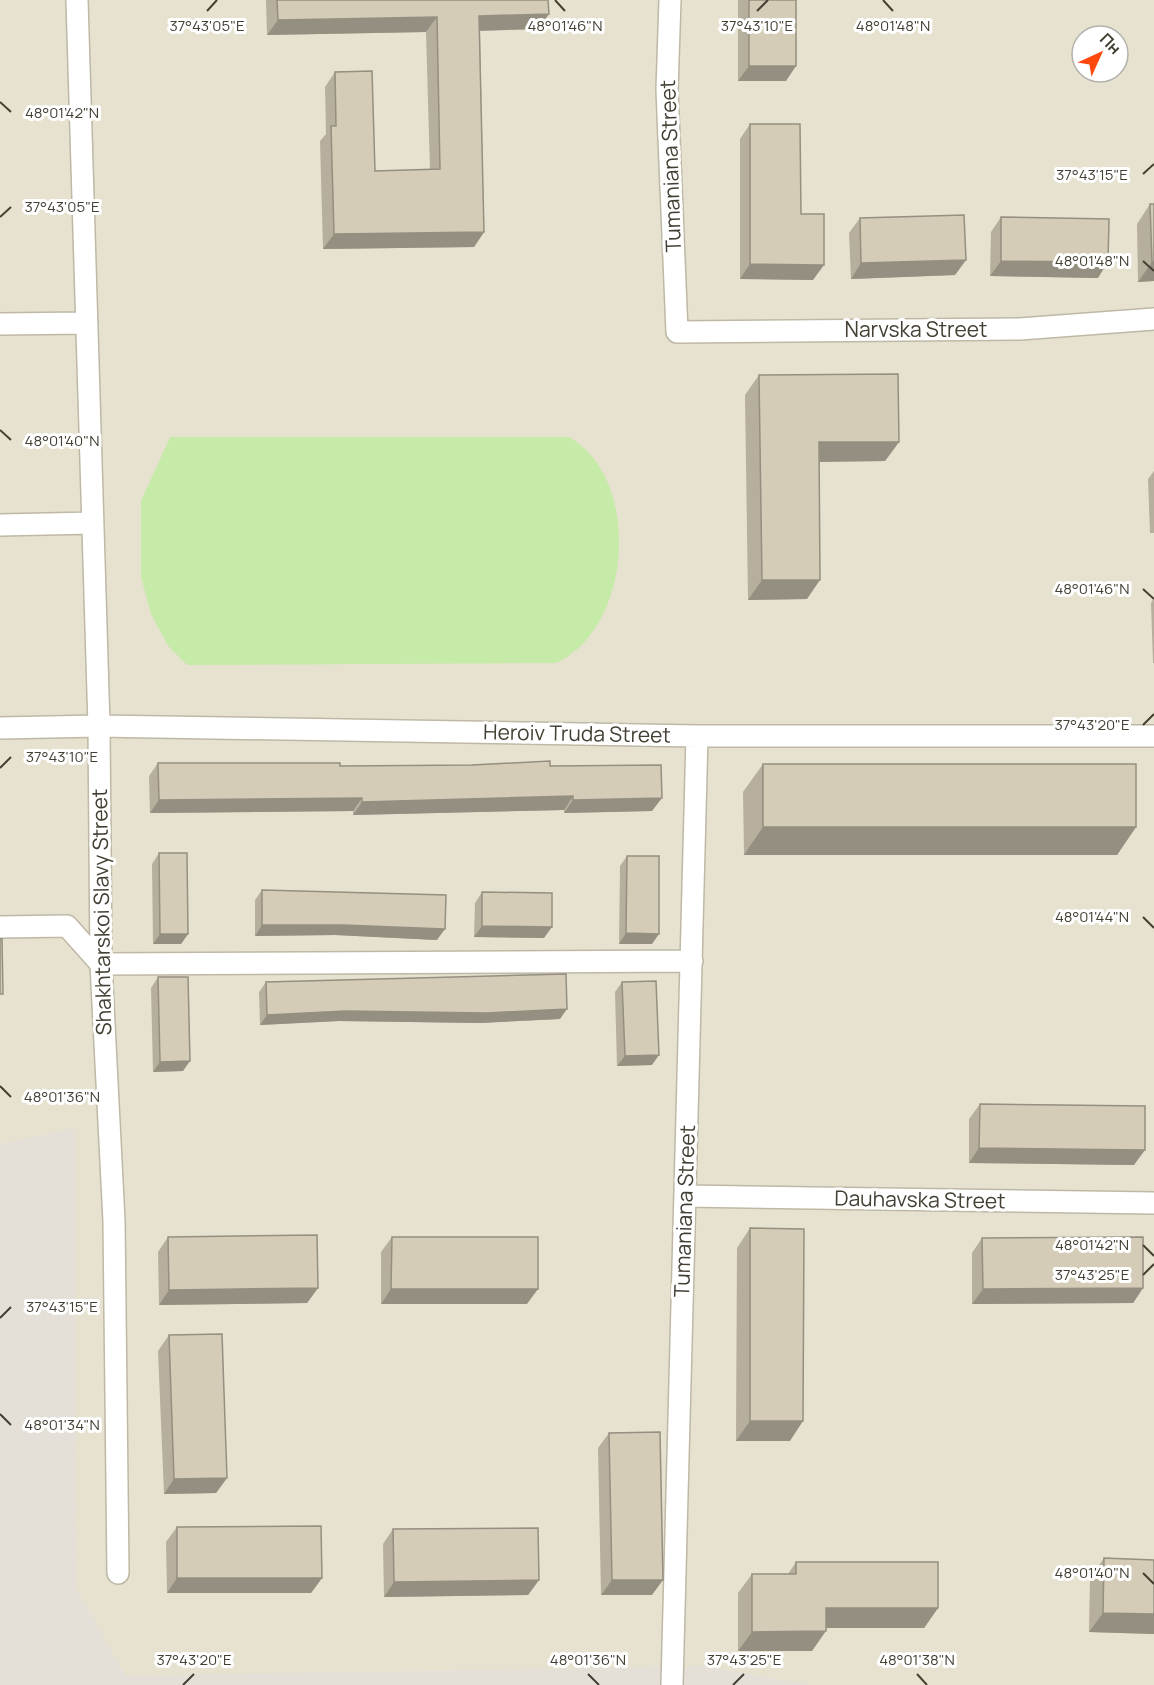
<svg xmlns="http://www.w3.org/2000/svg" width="1154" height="1685" font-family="Manrope,sans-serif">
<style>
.residential{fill:#e7e2d0;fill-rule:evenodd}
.industrial{fill:#e4e0d8}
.green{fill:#c6eaa8}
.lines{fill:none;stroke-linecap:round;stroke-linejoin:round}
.street-casing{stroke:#beb8a5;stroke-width:24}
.street{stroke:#fff;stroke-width:21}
.wall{fill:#b6af9d}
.shaded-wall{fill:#948f80}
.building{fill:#d4ccb7;stroke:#948f80;stroke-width:1.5}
.ticks{fill:none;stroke:#443f33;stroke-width:2}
.labels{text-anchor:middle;stroke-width:6;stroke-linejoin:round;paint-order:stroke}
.street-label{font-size:21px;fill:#443f33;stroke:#fff}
.ticks-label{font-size:15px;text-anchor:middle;fill:#443f33;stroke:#fff;stroke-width:6;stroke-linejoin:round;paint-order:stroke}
</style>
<rect width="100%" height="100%" fill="#f2efe2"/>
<path class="residential" d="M 0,0 L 1154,0 L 1154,1685 L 0,1685 ZM 1082,36 L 1118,36 L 1118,72 L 1082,72 Z"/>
<path class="industrial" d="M 75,1128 L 76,1588 L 126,1676 L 704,1666 L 811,1685 L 0,1685 L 0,1144 Z"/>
<path class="green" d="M 170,437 L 569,437 C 643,479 632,629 556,663 L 187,665 L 168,646 L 151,614 L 141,577 L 141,501 Z"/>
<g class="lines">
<defs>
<path id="street" d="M 77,0 L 99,726 L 101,964 L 114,1221 L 118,1573
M 670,0 L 667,90 L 677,332 L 1020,329 L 1154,319
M 0,324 L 87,323
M 0,525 L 93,523
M 0,728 L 99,726 L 697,736 L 1154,736
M 0,927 L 67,926 L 101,964 L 692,961
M 686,1196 L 1154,1203
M 672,1685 L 697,736"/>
</defs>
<use href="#street" class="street-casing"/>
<use href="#street" class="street"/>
</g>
<path class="wall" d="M 266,0 L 548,0 L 549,14 L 538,29 L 480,31 L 484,232 L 474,247 L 323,249 L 320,141 L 326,134 L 325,87 L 335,72 L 375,171 L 430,170 L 426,32 L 267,35 Z
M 738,0 L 796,0 L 786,81 L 738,81 Z
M 750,124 L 801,214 L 813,280 L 740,279 L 740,139 Z
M 1150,204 L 1154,204 L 1154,281 L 1138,282 L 1137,224 Z
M 1001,217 L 1098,278 L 990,276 L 991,232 Z
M 860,218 L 966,260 L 955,275 L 851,279 L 849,233 Z
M 759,375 L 899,442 L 885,461 L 819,462 L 807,599 L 748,600 L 745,395 Z
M 1154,471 L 1154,533 L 1150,533 L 1148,479 Z
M 1154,598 L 1154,663 L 1153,663 L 1151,603 Z
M 158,763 L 340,766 L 550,766 L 652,811 L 564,813 L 564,810 L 353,815 L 353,811 L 150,813 L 149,776 Z
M 763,764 L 1136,827 L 1117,855 L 744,855 L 743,792 Z
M 159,853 L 188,934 L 181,944 L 153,944 L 152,864 Z
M 627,856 L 652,944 L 619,944 L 620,866 Z
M 262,890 L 437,940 L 335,935 L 255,936 L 255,900 Z
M 482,892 L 544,938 L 474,937 L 475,903 Z
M 158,977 L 183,1071 L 153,1072 L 151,988 Z
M 266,982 L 560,1019 L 480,1023 L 339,1021 L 260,1025 L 259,992 Z
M 622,982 L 652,1065 L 617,1066 L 615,992 Z
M 980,1104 L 1134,1165 L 969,1163 L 969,1119 Z
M 750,1228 L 790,1441 L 736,1441 L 737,1248 Z
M 168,1237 L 318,1288 L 307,1303 L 159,1305 L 158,1252 Z
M 392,1237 L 527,1304 L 381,1304 L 381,1252 Z
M 982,1238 L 1143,1288 L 1133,1303 L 972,1304 L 972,1253 Z
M 169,1335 L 227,1478 L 216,1493 L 164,1494 L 158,1351 Z
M 609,1433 L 652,1595 L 601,1595 L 598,1448 Z
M 177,1527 L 322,1578 L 311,1593 L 167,1593 L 166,1542 Z
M 393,1529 L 539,1580 L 528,1595 L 384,1597 L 383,1544 Z
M 1104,1558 L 1154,1560 L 1154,1634 L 1089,1632 L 1090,1578 Z
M 796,1562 L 938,1608 L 924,1628 L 826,1628 L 812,1651 L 738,1651 L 738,1593 L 752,1574 L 788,1574 Z"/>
<path class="shaded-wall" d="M 549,14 L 538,29 L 469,31 L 479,16 Z
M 437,17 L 426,32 L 267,35 L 278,20 Z
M 749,66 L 796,66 L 786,81 L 738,81 Z
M 484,232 L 474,247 L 323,249 L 334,234 Z
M 966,260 L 955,275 L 851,279 L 861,263 Z
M 1001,261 L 1108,262 L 1098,278 L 990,276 Z
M 1152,262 L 1154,262 L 1154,281 L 1138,282 Z
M 750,264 L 824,265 L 813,280 L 740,279 Z
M 819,442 L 899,442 L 885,461 L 805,462 Z
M 762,580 L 820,580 L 807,599 L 748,600 Z
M 573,796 L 564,810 L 353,815 L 362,802 Z
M 362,798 L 353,811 L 150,813 L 159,800 Z
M 662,798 L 652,811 L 564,813 L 573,800 Z
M 763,827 L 1136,827 L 1117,855 L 744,855 Z
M 262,925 L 343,925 L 445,929 L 437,940 L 335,935 L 255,936 Z
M 482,926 L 552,927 L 544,938 L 474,937 Z
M 626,933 L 659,934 L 652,944 L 619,944 Z
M 160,934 L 188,934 L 181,944 L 153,944 Z
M 567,1009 L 560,1019 L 480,1023 L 339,1021 L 260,1025 L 267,1015 L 346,1011 Z
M 659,1055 L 652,1065 L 617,1066 L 625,1056 Z
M 190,1061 L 183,1071 L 153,1072 L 160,1062 Z
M 979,1148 L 1145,1150 L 1134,1165 L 969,1163 Z
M 318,1288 L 307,1303 L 159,1305 L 169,1290 Z
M 1143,1288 L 1133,1303 L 972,1304 L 983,1289 Z
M 391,1289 L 538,1289 L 527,1304 L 381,1304 Z
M 750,1421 L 803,1421 L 790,1441 L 736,1441 Z
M 227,1478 L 216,1493 L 164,1494 L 174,1479 Z
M 177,1578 L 322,1578 L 311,1593 L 167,1593 Z
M 539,1580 L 528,1595 L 384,1597 L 394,1582 Z
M 612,1580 L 663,1580 L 652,1595 L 601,1595 Z
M 826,1608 L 938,1608 L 924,1628 L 812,1628 Z
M 1103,1613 L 1154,1614 L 1154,1634 L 1089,1632 Z
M 826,1631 L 812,1651 L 738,1651 L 752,1632 Z"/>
<path class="building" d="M 277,0 L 548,0 L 549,14 L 479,16 L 484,232 L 334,234 L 331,126 L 336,126 L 335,72 L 372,71 L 375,171 L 440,169 L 437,17 L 278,20 Z
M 749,0 L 796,0 L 796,66 L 749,66 Z
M 750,124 L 800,124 L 801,214 L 824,214 L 824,265 L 750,264 Z
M 1150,204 L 1154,204 L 1154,262 L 1152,262 Z
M 964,215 L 966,260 L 861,263 L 860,218 Z
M 1001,217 L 1109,219 L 1108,262 L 1001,261 Z
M 898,374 L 899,442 L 819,442 L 820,580 L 762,580 L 759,375 Z
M 550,761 L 550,766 L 661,765 L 662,798 L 573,800 L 573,796 L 362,802 L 362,798 L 159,800 L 158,763 L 340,763 L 340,766 L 472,765 Z
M 763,764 L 1136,764 L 1136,827 L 763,827 Z
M 159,853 L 187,853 L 188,934 L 160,934 Z
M 627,856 L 659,856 L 659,934 L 626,933 Z
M 262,890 L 446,895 L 445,929 L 343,925 L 262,925 Z
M 482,892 L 552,893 L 552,927 L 482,926 Z
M 0,939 L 2,939 L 3,994 L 0,994 Z
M 566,974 L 567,1009 L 487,1013 L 346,1011 L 267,1015 L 266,982 Z
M 158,977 L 188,977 L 190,1061 L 160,1062 Z
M 656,981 L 659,1055 L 625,1056 L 622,982 Z
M 980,1104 L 1145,1106 L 1145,1150 L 979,1148 Z
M 750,1228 L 804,1229 L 803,1421 L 750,1421 Z
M 317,1235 L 318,1288 L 169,1290 L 168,1237 Z
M 392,1237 L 538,1237 L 538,1289 L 391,1289 Z
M 1143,1237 L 1143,1288 L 983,1289 L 982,1238 Z
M 222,1334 L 227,1478 L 174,1479 L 169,1335 Z
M 660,1432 L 663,1580 L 612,1580 L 609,1433 Z
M 321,1526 L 322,1578 L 177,1578 L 177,1527 Z
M 538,1528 L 539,1580 L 394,1582 L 393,1529 Z
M 1104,1558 L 1154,1560 L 1154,1614 L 1103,1613 Z
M 796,1562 L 938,1562 L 938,1608 L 826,1608 L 826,1631 L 752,1632 L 752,1574 L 796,1574 Z"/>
<path class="ticks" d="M 555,0 L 565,11M 883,0 L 893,11M 207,11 L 217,0M 757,11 L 768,0M 0,102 L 11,112M 1143,174 L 1154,164M 0,217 L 11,207M 1143,261 L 1154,271M 0,430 L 11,440M 1143,589 L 1154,599M 1143,725 L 1154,714M 0,768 L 11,757M 1143,917 L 1154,928M 0,1086 L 11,1097M 1143,1245 L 1154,1256M 1143,1275 L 1154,1264M 0,1318 L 11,1307M 0,1414 L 11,1425M 1143,1573 L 1154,1584M 588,1674 L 599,1685M 917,1674 L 927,1685M 183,1685 L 194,1674M 733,1685 L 744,1674"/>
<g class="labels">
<g class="street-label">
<text transform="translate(671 166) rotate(-92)" y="7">Tumaniana Street</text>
<text x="916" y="337">Narvska Street</text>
<text transform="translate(577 734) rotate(1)" y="7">Heroiv Truda Street</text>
<text transform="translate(102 912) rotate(-91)" y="7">Shakhtarskoi Slavy Street</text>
<text transform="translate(920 1200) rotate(1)" y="7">Dauhavska Street</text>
<text transform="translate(685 1211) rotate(-88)" y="7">Tumaniana Street</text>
</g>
</g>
<g class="ticks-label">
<text x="207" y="31">37°43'05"E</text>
<text x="565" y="31">48°01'46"N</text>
<text x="757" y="31">37°43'10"E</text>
<text x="893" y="31">48°01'48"N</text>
<text x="62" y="118">48°01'42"N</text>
<text x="1092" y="180">37°43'15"E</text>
<text x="62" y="212">37°43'05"E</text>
<text x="1092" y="266">48°01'48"N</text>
<text x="62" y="446">48°01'40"N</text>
<text x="1092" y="594">48°01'46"N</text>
<text x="1092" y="730">37°43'20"E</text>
<text x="62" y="762">37°43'10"E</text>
<text x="1092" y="922">48°01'44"N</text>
<text x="62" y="1102">48°01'36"N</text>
<text x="1092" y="1250">48°01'42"N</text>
<text x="1092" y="1280">37°43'25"E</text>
<text x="62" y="1312">37°43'15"E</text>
<text x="62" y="1430">48°01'34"N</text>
<text x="1092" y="1578">48°01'40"N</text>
<text x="194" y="1665">37°43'20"E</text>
<text x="588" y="1665">48°01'36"N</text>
<text x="744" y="1665">37°43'25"E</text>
<text x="917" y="1665">48°01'38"N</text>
</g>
<g transform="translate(1100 54) rotate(45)"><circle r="28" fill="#ffffff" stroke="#b4b2ad" stroke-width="1.5"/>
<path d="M0-4.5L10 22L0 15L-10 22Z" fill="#ff480d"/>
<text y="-9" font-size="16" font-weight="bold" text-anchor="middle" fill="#443f33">Пн</text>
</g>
</svg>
